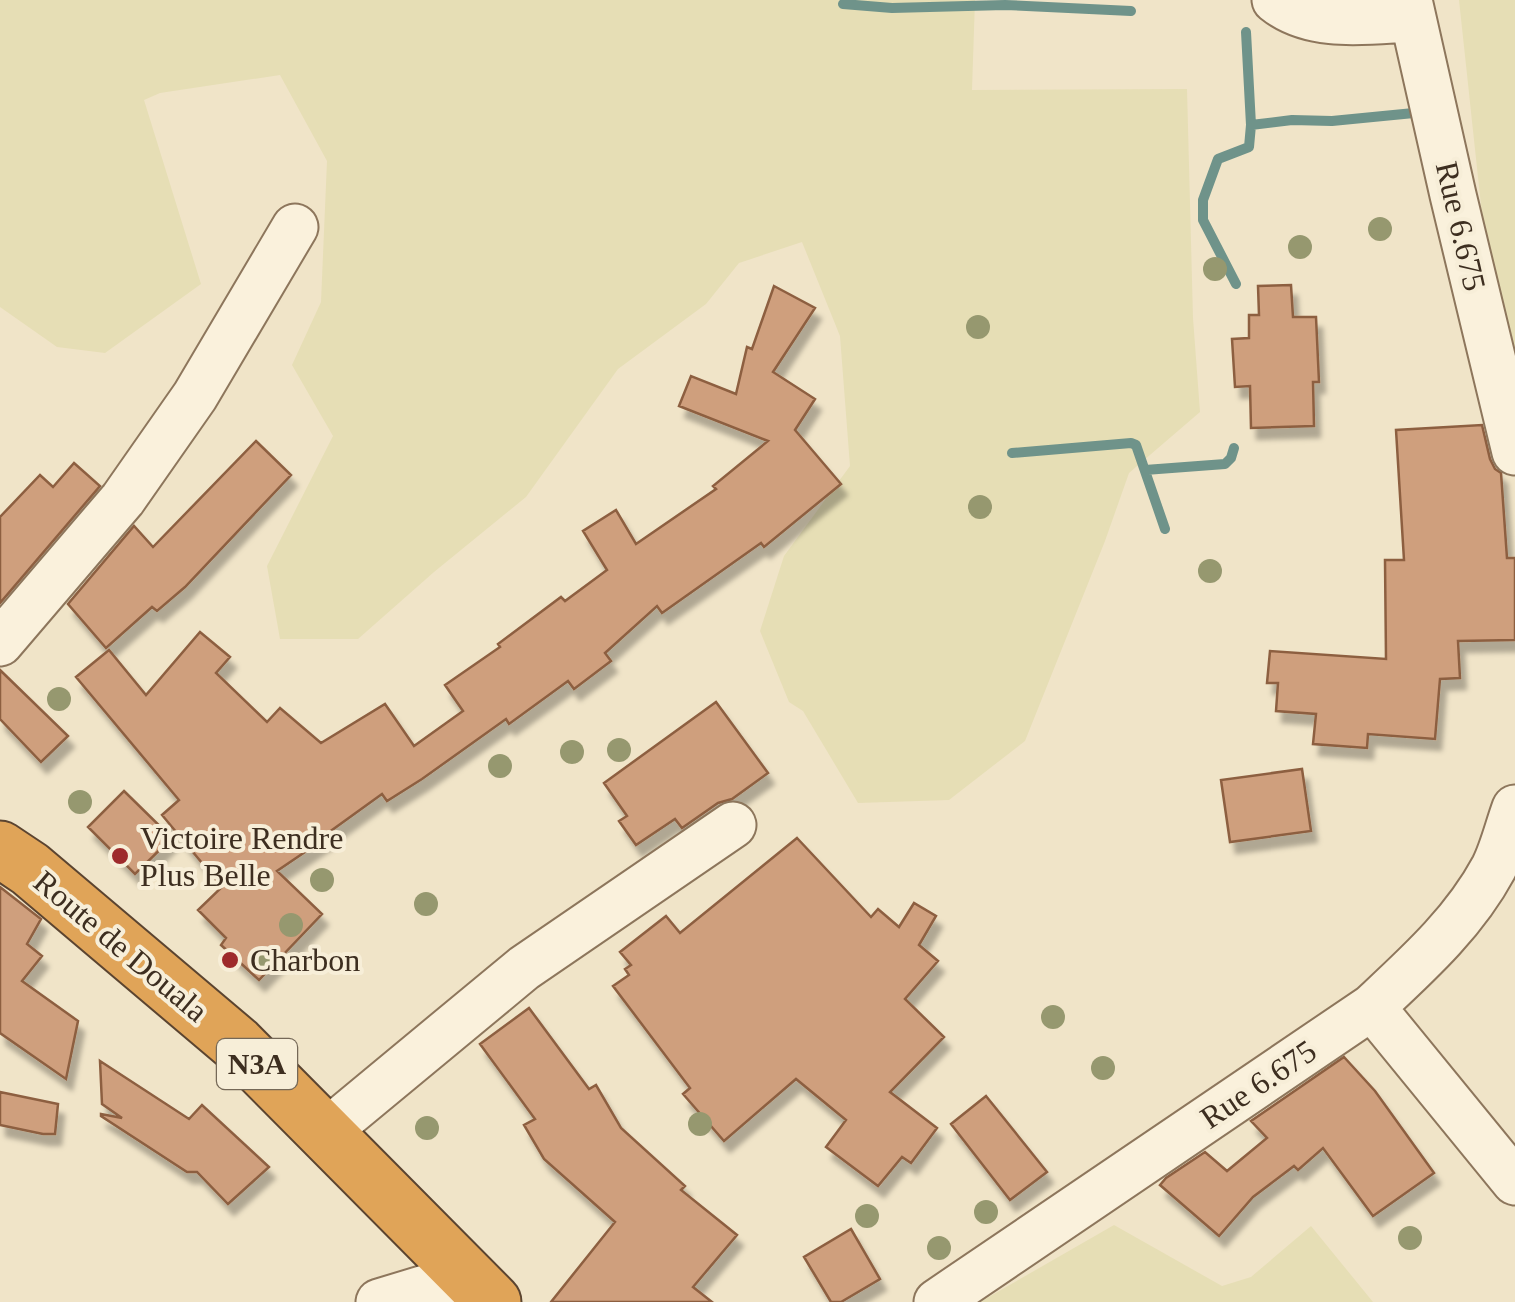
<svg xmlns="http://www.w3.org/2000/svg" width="1515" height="1302" font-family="'Times New Roman',serif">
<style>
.farmland{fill:#e6deb5}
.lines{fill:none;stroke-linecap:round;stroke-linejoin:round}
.stream{stroke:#6f938a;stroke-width:10}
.building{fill:#cf9f7d;stroke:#8d5f41;stroke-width:2.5;filter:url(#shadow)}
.minor-casing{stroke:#8d765c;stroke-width:49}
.highway-casing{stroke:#5b4430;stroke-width:59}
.minor{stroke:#faf1dc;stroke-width:45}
.highway{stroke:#e0a458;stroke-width:55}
.tree{fill:#96986f}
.poi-dot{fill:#9e2a2b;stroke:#f7eed8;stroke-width:4}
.labels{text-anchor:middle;stroke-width:8;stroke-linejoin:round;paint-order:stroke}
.shield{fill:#f7eed8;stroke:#756857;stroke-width:2.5}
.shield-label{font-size:30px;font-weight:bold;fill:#3d2e20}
.street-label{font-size:32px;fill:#3d2e20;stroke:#f7eed8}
.poi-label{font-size:32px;fill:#3d2e20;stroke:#f7eed8;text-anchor:start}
</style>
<defs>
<filter id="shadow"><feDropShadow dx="6" dy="11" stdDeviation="2.5" flood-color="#0004"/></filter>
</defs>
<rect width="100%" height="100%" fill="#f0e4c8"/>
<path class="farmland" d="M 0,0 L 975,0 L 972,90 L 1187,89 L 1193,318 L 1200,412 L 1129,473 L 1105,541 L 1025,741 L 949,800 L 858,803 L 803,711 L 789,702 L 760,631 L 784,556 L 850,466 L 840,336 L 802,242 L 739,263 L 706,304 L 618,369 L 526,497 L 434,572 L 358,639 L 280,639 L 267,566 L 333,436 L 292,365 L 321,302 L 327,161 L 280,75 L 160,93 L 144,100 L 201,284 L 105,353 L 57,347 L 0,307 Z
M 1459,0 L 1515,0 L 1515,468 L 1503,410 Z
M 1114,1225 L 1222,1286 L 1251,1277 L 1311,1226 L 1373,1302 L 980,1302 Z"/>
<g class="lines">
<path class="stream" d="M 843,4 L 892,8 L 1005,5 L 1131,11
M 1251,125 L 1292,120 L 1332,121 L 1424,112
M 1236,284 L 1203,220 L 1203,200 L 1218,159 L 1249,147 L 1251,125 L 1246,32
M 1012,453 L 1131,443 L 1136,445 L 1165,529
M 1145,470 L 1225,464 L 1231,458 L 1234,448"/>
</g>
<path class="building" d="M 1291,285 L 1293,317 L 1316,317 L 1319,382 L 1313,382 L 1314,426 L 1251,428 L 1250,386 L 1235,387 L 1232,339 L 1249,338 L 1249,315 L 1259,315 L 1258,286 Z
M 774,286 L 815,308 L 773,372 L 815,399 L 795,430 L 841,484 L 764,547 L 761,543 L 662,613 L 657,606 L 605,653 L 611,661 L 574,689 L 568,681 L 509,724 L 506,719 L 422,779 L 387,801 L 382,794 L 328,833 L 330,835 L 277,871 L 322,914 L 259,980 L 221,945 L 226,938 L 198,910 L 222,887 L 162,815 L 179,800 L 76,677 L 109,650 L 146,695 L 200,632 L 230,657 L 216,673 L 267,722 L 280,708 L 321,743 L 385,704 L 414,746 L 463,711 L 445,685 L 500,647 L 498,644 L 561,597 L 565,601 L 607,570 L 583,531 L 616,510 L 636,544 L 716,489 L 713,486 L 768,441 L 679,406 L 691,376 L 736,394 L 747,347 L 752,349 Z
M 1482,425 L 1490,459 L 1495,469 L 1501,473 L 1507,558 L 1515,558 L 1515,640 L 1458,641 L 1460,678 L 1440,679 L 1435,739 L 1368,734 L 1367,748 L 1313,744 L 1316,714 L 1276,711 L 1278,683 L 1267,683 L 1270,651 L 1386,659 L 1385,560 L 1404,560 L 1396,430 Z
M 256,441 L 291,475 L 185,587 L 157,611 L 152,607 L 106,648 L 68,604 L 134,526 L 153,547 Z
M 74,463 L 100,486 L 0,603 L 0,517 L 40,475 L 53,487 Z
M 0,670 L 68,736 L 41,762 L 0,719 Z
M 716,702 L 768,773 L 732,799 L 718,803 L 682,828 L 675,819 L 636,845 L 619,821 L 627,816 L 604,783 Z
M 1302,769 L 1311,831 L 1230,842 L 1221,780 Z
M 124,791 L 172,838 L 135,874 L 88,827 Z
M 797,838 L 871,917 L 878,909 L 899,927 L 914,903 L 936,916 L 919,945 L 938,961 L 905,999 L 944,1037 L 890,1092 L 937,1128 L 911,1163 L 902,1157 L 878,1186 L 826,1147 L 846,1120 L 796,1079 L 724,1141 L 683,1094 L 690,1088 L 613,986 L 629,975 L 625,969 L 631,965 L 620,952 L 666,916 L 680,933 Z
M 0,887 L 41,919 L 27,944 L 42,956 L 22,981 L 78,1021 L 66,1079 L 0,1033 Z
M 529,1008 L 589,1089 L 596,1085 L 621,1128 L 685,1186 L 681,1190 L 737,1235 L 693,1287 L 712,1302 L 551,1302 L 615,1222 L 544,1159 L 524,1125 L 535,1119 L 480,1044 Z
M 1344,1057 L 1375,1091 L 1434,1173 L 1373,1216 L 1323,1148 L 1298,1170 L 1294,1166 L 1253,1197 L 1219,1236 L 1160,1185 L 1166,1178 L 1205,1152 L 1227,1171 L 1267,1138 L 1251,1121 Z
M 100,1061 L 189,1119 L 202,1105 L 269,1167 L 228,1204 L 197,1172 L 187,1172 L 101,1116 L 101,1114 L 122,1118 L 102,1104 Z
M 0,1092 L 58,1104 L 55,1134 L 43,1134 L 0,1125 Z
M 986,1096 L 1047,1172 L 1010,1200 L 951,1124 Z
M 851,1229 L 880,1279 L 841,1302 L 831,1302 L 804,1257 Z"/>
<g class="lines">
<defs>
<path id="minor" d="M 1275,0 C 1312,30 1368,21 1412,19
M 1409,0 L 1453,195 L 1515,452
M 0,643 L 123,499 L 195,396 L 295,227
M 1372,1007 L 1515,1182
M 326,1132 L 524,968 L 733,825
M 379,1302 L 468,1275
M 937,1302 L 1372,1007 C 1417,965 1464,923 1494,867 C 1503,849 1508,827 1515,808"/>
<path id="highway" d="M 0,849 L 30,869 L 237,1044 L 493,1302"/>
</defs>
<use href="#minor" class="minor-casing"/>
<use href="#highway" class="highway-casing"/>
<use href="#minor" class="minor"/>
<use href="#highway" class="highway"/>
</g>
<g class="tree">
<circle cx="1380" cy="229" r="12"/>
<circle cx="1300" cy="247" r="12"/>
<circle cx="1215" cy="269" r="12"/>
<circle cx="978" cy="327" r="12"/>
<circle cx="980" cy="507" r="12"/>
<circle cx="1210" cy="571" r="12"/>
<circle cx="59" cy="699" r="12"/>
<circle cx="619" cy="750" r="12"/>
<circle cx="572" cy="752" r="12"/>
<circle cx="500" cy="766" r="12"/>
<circle cx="80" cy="802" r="12"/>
<circle cx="322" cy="880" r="12"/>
<circle cx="426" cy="904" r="12"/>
<circle cx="291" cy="925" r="12"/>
<circle cx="262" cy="961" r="12"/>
<circle cx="1053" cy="1017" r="12"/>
<circle cx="1103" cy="1068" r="12"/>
<circle cx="700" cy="1124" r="12"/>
<circle cx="427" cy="1128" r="12"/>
<circle cx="986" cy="1212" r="12"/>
<circle cx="867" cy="1216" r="12"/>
<circle cx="1410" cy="1238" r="12"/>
<circle cx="939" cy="1248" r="12"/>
</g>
<g class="poi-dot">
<circle cx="120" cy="856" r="10"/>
<circle cx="230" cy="960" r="10"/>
</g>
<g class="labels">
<rect class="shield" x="217" y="1039" width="80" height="50" rx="8"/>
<g class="shield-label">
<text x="257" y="1074">N3A</text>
</g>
<g class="street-label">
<text transform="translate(1461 226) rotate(77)" y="11">Rue 6.675</text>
<text transform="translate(121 946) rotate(40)" y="11">Route de Douala</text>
<text transform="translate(1258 1084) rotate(-34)" y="11">Rue 6.675</text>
</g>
<g class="poi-label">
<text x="140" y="849">Victoire Rendre<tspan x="140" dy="37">Plus Belle</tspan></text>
<text x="250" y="971">Charbon</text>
</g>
</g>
</svg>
